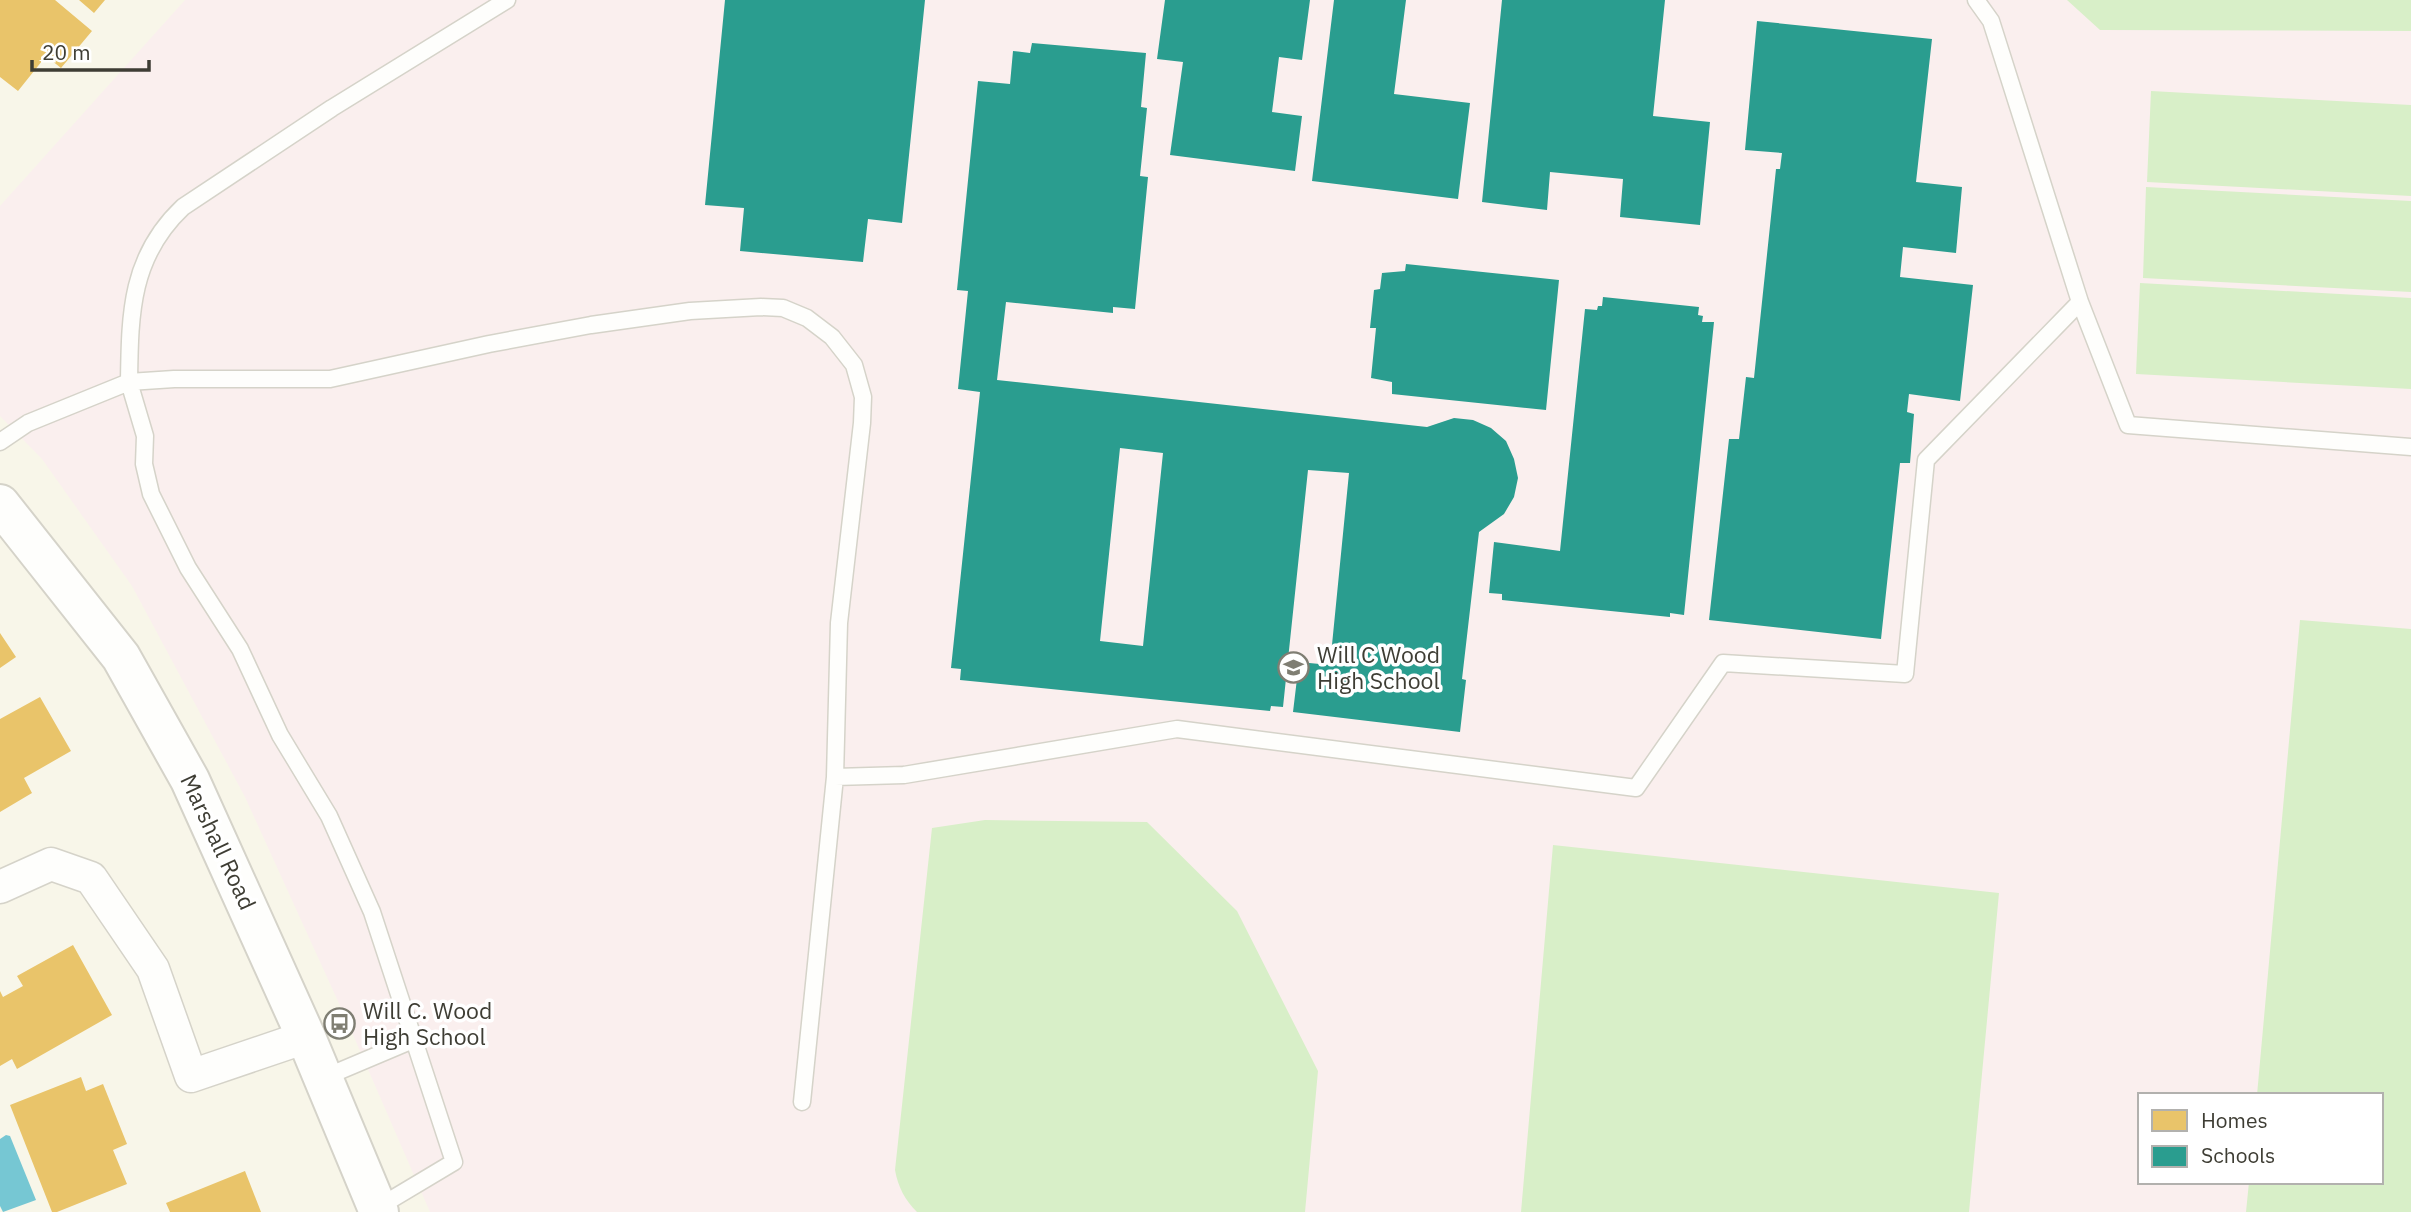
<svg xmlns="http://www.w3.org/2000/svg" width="2411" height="1212" font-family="'IBM Plex Sans',sans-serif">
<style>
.education{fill:#faefee;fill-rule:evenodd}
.green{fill:#d8efc8}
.water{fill:#76c7d3}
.homes{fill:#e9c46a}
.schools{fill:#2a9d8f;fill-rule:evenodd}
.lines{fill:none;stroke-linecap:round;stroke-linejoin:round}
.lane-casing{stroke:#d5d3c9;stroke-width:19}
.street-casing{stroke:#d5d3c9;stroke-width:35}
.secondary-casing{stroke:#d5d3c9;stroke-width:42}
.lane{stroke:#fefefc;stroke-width:16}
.street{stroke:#fefefc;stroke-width:32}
.secondary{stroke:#fefefc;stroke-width:38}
.labels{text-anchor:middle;stroke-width:7;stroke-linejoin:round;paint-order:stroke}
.poi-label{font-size:23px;fill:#3e3d34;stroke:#fff;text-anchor:start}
.street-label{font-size:23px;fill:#3e3d34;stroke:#fff}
</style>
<rect width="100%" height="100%" fill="#f8f6e9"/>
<path class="education" d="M 185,0 L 2411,0 L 2411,1212 L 430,1212 L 347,1021 L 245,797 L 132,586 L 42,459 L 0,416 L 0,206 ZM 2140,1095 L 2381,1095 L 2381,1182 L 2140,1182 Z"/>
<path class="green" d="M 2067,0 L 2411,0 L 2411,31 L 2100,30 Z
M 2151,91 L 2411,105 L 2411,196 L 2147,182 Z
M 2146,187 L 2411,201 L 2411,292 L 2143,278 Z
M 2140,283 L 2411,298 L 2411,389 L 2136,374 Z
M 2300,620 L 2411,629 L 2411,1212 L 2246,1212 L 2249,1182 L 2381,1182 L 2381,1095 L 2257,1095 Z
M 985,820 L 1147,822 L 1237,911 L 1318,1071 L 1305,1212 L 917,1212 C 905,1200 898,1187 895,1170 L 932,828 Z
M 1553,845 L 1999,893 L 1969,1212 L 1521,1212 Z"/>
<path class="water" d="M 6,1135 L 10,1136 L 36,1200 L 3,1212 L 0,1206 L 0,1139 Z"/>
<path class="homes" d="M 0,0 L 55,0 L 92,31 L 61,68 L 46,56 L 18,91 L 0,77 Z
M 79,0 L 105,0 L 94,13 Z
M 0,633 L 16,657 L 0,668 Z
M 40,697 L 71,751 L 24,778 L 32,793 L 0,812 L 0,719 Z
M 73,945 L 112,1015 L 17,1069 L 12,1059 L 0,1066 L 0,991 L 3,997 L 23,986 L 17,976 Z
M 81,1077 L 86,1091 L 103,1084 L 127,1144 L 113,1150 L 127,1184 L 57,1212 L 52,1212 L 10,1105 Z
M 245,1171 L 261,1212 L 170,1212 L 166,1203 Z"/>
<path class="schools" d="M 725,0 L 925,0 L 902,223 L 868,219 L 863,262 L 740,251 L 744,208 L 705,205 Z
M 1165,0 L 1310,0 L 1302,60 L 1279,57 L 1272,112 L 1302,116 L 1295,171 L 1170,155 L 1183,62 L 1157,59 Z
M 1334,0 L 1406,0 L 1394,94 L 1470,103 L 1458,199 L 1312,181 Z
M 1502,0 L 1665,0 L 1653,116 L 1710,122 L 1700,225 L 1620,217 L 1623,179 L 1550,172 L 1547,210 L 1482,202 Z
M 1757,21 L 1932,39 L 1916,182 L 1962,187 L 1956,253 L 1903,247 L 1900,277 L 1973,285 L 1960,401 L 1909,394 L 1907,412 L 1914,414 L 1910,463 L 1900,463 L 1881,639 L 1709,620 L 1729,439 L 1739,439 L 1746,377 L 1754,378 L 1776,169 L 1780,169 L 1782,153 L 1745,150 Z
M 1032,43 L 1146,53 L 1141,107 L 1147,108 L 1140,176 L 1148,177 L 1135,309 L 1113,307 L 1113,313 L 1006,302 L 997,380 L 1427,427 L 1454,418 L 1473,420 L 1491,428 L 1506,441 L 1514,459 L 1518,478 L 1514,497 L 1504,514 L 1479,532 L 1462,679 L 1466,680 L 1460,732 L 1293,712 L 1299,662 L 1330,665 L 1349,473 L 1308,470 L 1283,707 L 1271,706 L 1270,711 L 960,680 L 961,669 L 951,668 L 980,392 L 958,389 L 968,291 L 957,290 L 978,81 L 1010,84 L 1013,51 L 1030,53 ZM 1120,448 L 1163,453 L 1143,646 L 1100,641 Z
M 1406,264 L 1559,280 L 1546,410 L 1392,394 L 1392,382 L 1371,378 L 1376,328 L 1370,328 L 1374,290 L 1380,289 L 1382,273 L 1405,271 Z
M 1603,297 L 1699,307 L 1698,315 L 1703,316 L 1702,322 L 1714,322 L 1684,615 L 1670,613 L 1670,617 L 1502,600 L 1502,594 L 1489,593 L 1494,542 L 1560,551 L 1585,309 L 1597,310 L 1598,306 L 1602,306 Z"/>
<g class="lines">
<defs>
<path id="lane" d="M 507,0 L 332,108 L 183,207 C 130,257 130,314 129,382 L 174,379 L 330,379 L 489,344 L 591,325 L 690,311 L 761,307 L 783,308 L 807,318 L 832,337 L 854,365 L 863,397 L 862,423 L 839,623 L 835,777 L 802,1102
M 1976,0 L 1991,21 L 2080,302 L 2128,425 L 2411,447
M 0,442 L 28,423 L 129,382 L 145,436 L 144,464 L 151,494 L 188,568 L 240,649 L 280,735 L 329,816 L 372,912 L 454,1162 L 377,1208
M 835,777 L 904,775 L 1177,729 L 1636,788 L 1723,663 L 1905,674 L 1926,460 L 2080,302
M 323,1078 L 413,1040"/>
<path id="street" d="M 0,887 L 51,864 L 91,878 L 153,969 L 191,1076 L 306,1037"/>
<path id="secondary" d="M 0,504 L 121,657 L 190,780 L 306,1037 L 379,1212"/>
</defs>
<use href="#lane" class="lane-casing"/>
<use href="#street" class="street-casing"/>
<use href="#secondary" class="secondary-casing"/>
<use href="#lane" class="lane"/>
<use href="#street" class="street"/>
<use href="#secondary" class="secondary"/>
</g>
<defs>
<symbol id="school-ring" viewBox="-11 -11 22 22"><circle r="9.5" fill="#fff" stroke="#7f7e73" stroke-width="1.5"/><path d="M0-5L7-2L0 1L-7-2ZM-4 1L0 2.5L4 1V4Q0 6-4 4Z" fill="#7f7e73"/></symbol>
<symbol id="bus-ring" viewBox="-11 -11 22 22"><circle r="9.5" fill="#fff" stroke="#7f7e73" stroke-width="1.5"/><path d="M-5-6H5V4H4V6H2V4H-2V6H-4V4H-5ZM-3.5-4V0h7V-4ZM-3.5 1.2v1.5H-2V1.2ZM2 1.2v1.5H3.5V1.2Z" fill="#7f7e73"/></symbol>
</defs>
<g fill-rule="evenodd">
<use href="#school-ring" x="1276" y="650" width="35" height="35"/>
<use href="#bus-ring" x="322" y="1006" width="35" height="35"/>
</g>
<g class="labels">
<g class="poi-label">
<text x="1317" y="663">Will C Wood<tspan x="1317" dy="26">High School</tspan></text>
<text x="363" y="1019">Will C. Wood<tspan x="363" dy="26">High School</tspan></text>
</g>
<g class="street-label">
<text transform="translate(218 842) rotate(65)" y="8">Marshall Road</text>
</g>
</g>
<rect x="2138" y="1093" width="245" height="91" fill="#ffffff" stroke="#b2b1ae" stroke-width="2"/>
<rect x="2152" y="1110" width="35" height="21" fill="#e9c46a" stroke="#b2b1ae" stroke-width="2"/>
<text x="2201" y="1128" font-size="21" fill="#3e3d34">Homes</text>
<rect x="2152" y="1146" width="35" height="21" fill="#2a9d8f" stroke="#b2b1ae" stroke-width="2"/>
<text x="2201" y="1163" font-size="21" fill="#3e3d34">Schools</text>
<path d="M32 60v10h117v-10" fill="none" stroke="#3e3d34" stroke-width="3.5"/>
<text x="42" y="60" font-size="21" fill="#3e3d34" stroke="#ffffff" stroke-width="5" paint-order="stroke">20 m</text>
</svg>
